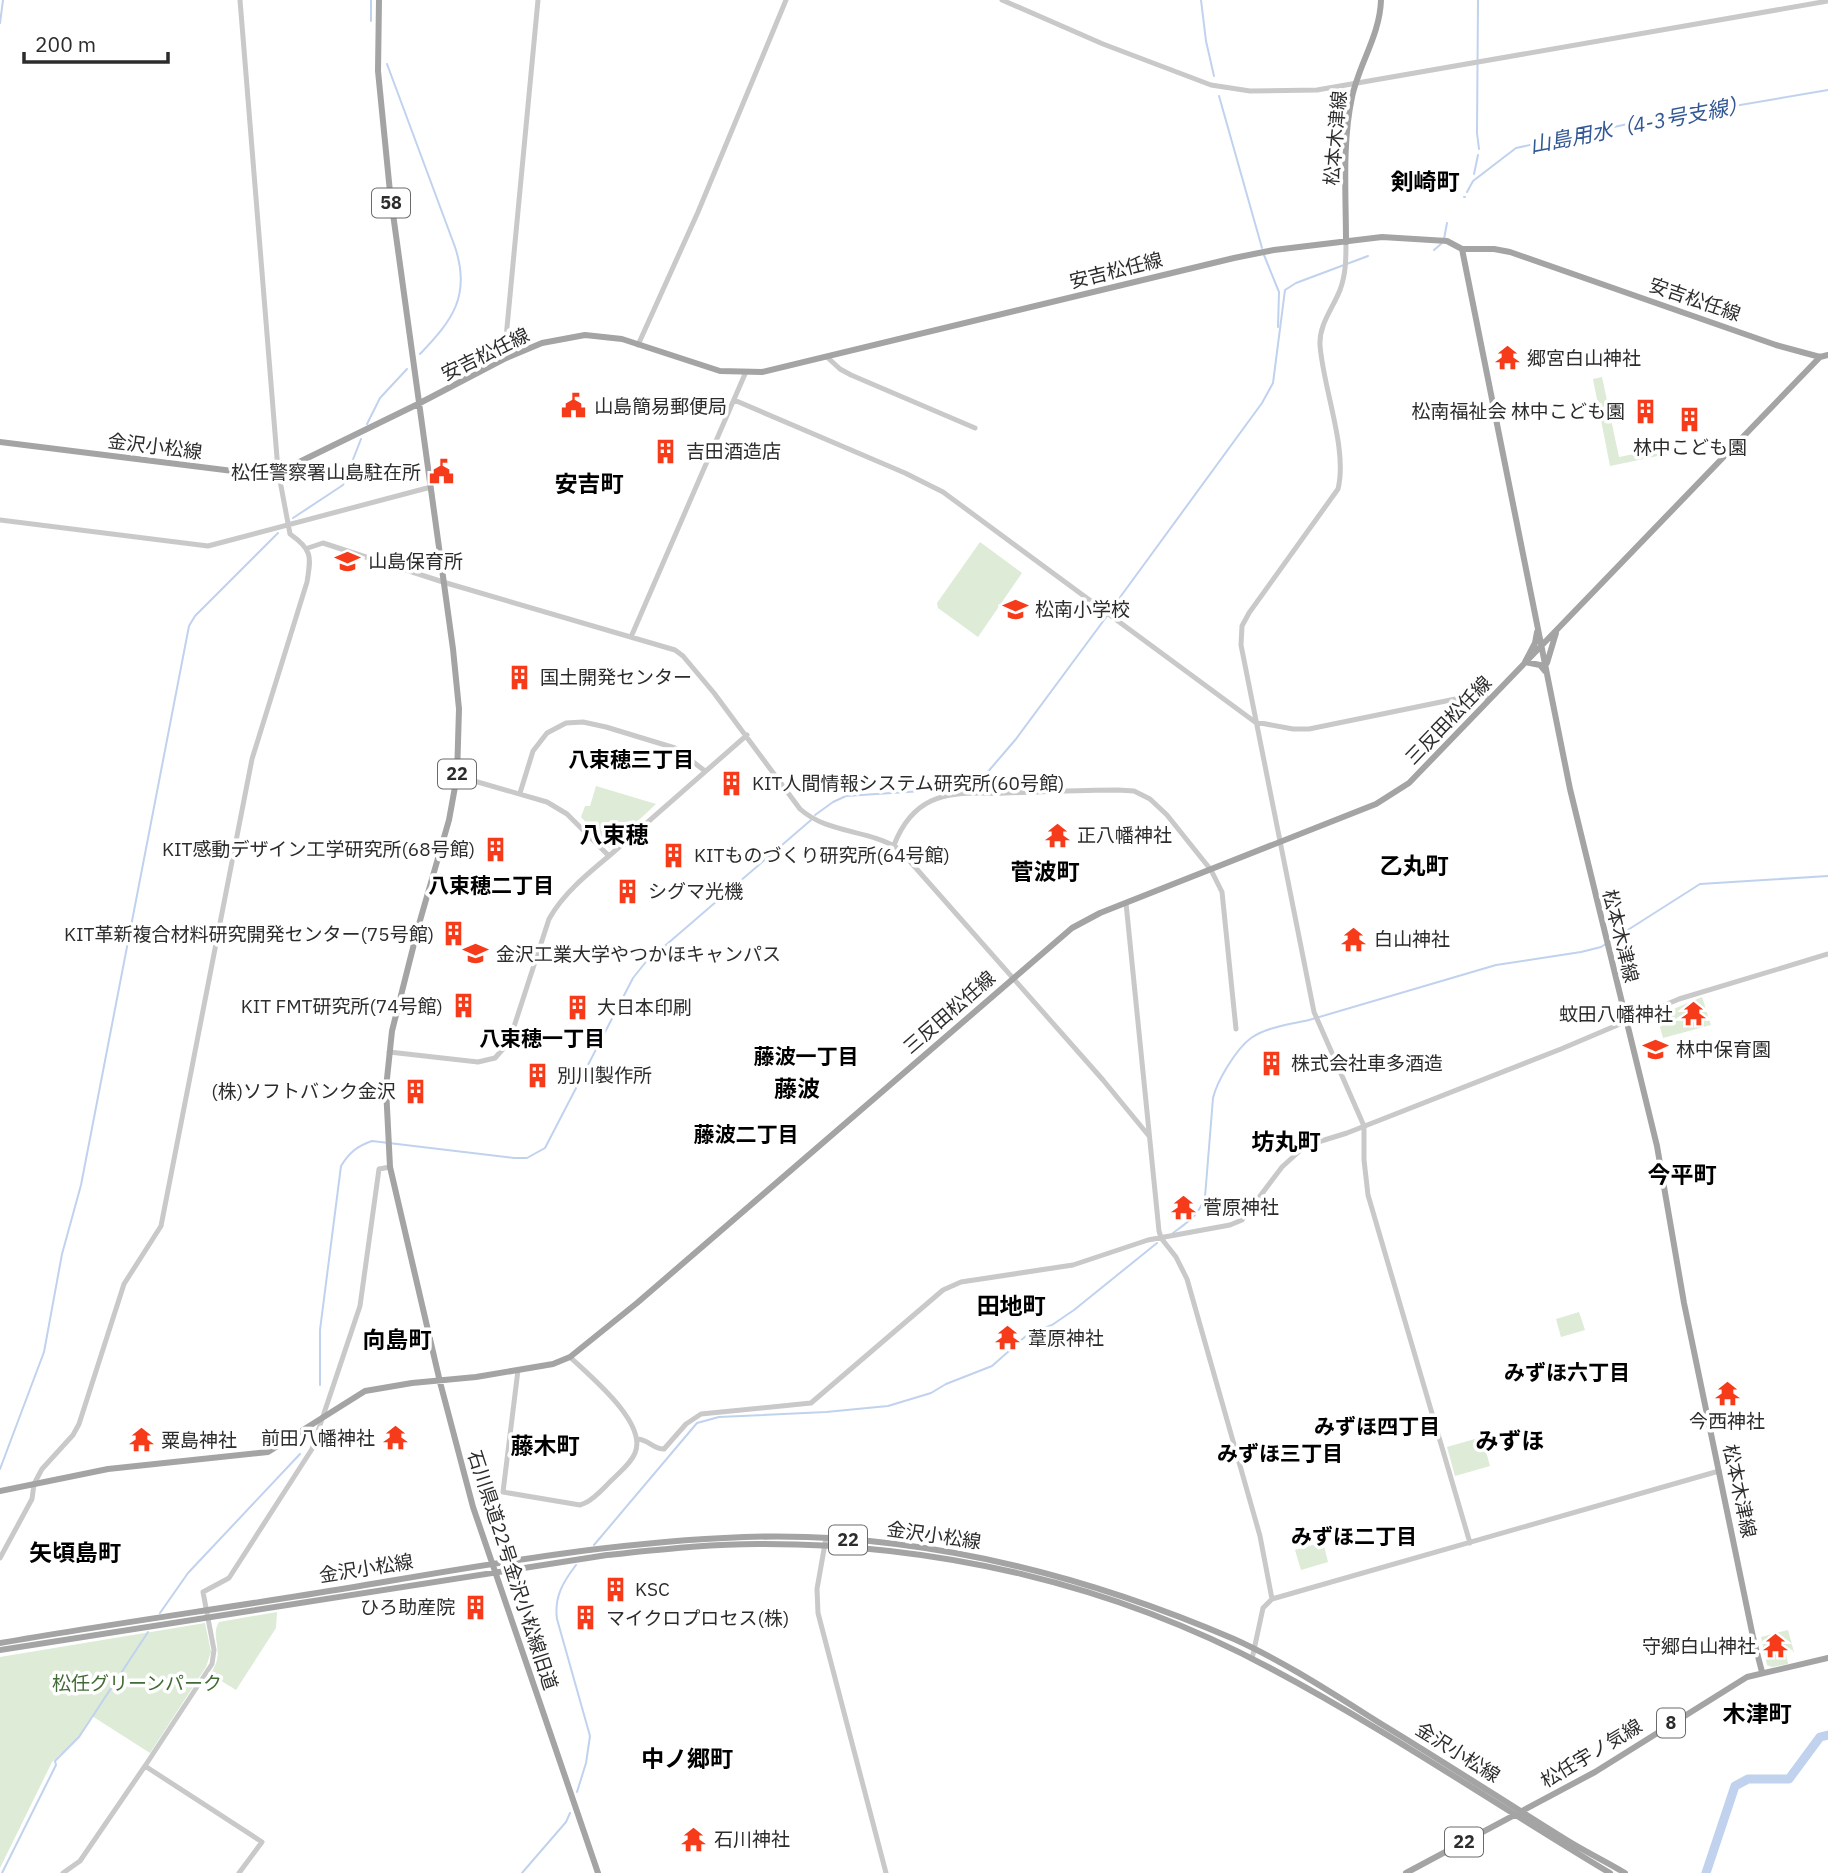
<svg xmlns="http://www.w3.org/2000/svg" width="1828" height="1873" font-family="'IBM Plex Sans','Noto Sans JP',sans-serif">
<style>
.green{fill:#ddebd7}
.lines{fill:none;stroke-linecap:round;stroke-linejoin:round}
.stream{stroke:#c0d2ee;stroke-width:2}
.river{stroke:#c0d2ee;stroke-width:9}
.minor{stroke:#c9c9c9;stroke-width:5}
.major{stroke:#a4a4a4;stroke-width:6}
.labels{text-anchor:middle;stroke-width:7;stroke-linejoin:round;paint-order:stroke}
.shield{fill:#fff;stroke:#6b6b6b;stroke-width:2}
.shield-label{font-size:18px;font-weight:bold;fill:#2c2c2c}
.street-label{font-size:19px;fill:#2c2c2c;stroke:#fff}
.poi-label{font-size:19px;fill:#2c2c2c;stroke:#fff;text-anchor:start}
.park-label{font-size:19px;fill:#426b35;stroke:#fff}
.water-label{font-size:21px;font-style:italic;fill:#335995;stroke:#fff}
.neighbourhood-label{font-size:21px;font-weight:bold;fill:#000;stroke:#fff}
.quarter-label{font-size:23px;font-weight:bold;fill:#000;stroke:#fff}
</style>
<rect width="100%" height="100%" fill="#fff"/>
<path class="green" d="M 1602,377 L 1619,457 L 1675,446 L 1677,452 L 1610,466 L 1593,379 Z
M 980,542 L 1022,573 L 978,637 L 938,608 L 937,603 Z
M 596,786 L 656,804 L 609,848 L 581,817 L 585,806 L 590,806 Z
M 1702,997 L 1711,1025 L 1663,1038 L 1657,1016 Z
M 1579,1312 L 1585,1330 L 1561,1337 L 1556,1319 Z
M 1482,1437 L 1490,1466 L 1455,1476 L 1447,1447 Z
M 1323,1542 L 1328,1562 L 1301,1570 L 1295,1550 Z
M 277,1612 L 276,1628 L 236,1690 L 210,1674 C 227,1652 209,1638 219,1622 Z
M 205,1623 L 211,1652 L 206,1667 L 150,1753 L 92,1716 L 81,1735 L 52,1762 L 0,1868 L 0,1657 Z
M 1788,1630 L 1794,1652 L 1786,1653 L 1788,1664 L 1772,1667 L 1767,1665 L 1761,1637 Z"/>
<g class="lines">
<path class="stream" d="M 1201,0 L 1206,41 L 1214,76
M 1478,0 L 1477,133 L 1479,149
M 371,21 L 371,0
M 0,23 L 3,0
M 387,64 L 455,247 C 471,295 453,320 420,354
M 1219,96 L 1262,248
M 1474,174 L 1478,155
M 1467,192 L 1473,181 L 1516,148 L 1628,124 L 1828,90
M 1464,197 L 1465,197
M 1444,239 L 1447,223
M 1434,250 L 1441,244
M 1264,255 L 1279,292 L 1278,327
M 367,424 L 380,398 L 407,369
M 293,518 L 343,485 L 361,439
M 1110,611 L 1262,403 L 1273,383 L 1285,290 L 1296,283 L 1368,256
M 815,815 L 833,802 L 846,796 L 953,789 L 986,774 L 1016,739 L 1107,616
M 1173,1233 C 1188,1222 1199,1215 1205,1197 L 1213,1098 C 1217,1081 1236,1049 1251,1038 C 1267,1027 1291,1024 1309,1020 L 1496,965 L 1581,952 L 1601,947 L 1700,884 L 1828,876
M 320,1385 L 320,1330 L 341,1166 C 349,1153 357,1146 372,1141 L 514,1158 L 527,1158 L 545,1148 L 633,978 L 645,963 L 811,820
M 0,1469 L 44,1352 L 62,1254 L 81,1185 L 189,626 L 195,616 L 278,533
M 594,1545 L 697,1423 L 719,1417 L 826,1412 L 888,1406 L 931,1393 L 946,1384 L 992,1366 L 1027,1335 L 1052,1325 L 1074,1310 L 1157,1243
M 576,1565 C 563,1582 554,1597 557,1619 L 590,1736 L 586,1763 L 577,1792
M 160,1613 L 188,1573 L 300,1454
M 2,1873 L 56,1765 L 55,1761 L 79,1737 L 148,1632
M 522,1873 L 566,1822 L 570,1813"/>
<path class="river" d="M 1706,1873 L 1735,1786 L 1748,1779 L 1789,1779 L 1820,1737 L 1828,1735"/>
<path class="minor" d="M 1002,0 L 1103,44 L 1211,85 L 1250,91 L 1317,90 L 1828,1
M 1346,242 C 1346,258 1346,274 1340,290 C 1333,308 1319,324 1320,345 C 1323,388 1348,449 1338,489 L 1249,613 L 1242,626 L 1241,645 L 1314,1012 L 1364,1126 L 1364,1160 L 1368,1195 L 1470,1543
M 638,345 L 698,212 L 786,0
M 827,357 L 840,369 L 851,375 L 975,428
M 504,359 L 538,0
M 734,400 L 905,473 L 943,492 L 1255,722 L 1293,729 L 1309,729 L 1480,694 L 1485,695 L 1488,700
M 0,520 L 208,546 L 431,487
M 308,548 L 323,543 L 443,582 L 675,650 L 683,656 L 714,693 L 800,809 C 828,834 868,829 899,849 L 1103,1080 L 1149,1136
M 631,637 L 745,374
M 520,793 L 533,751 L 547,733 L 566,723 L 583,722 L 606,727 L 675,748 L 705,771
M 894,845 C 901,827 912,810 931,801 C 953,790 981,794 1005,793 C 1043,792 1080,790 1118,790 L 1134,791 L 1150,799 L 1167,815 L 1211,870 L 1222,892 L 1236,1029
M 609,856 L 747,735
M 1126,903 L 1159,1231 L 1161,1238 L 1176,1257 L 1187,1279 L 1260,1536 L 1272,1599
M 389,1052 L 478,1062 L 495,1058 L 509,1042 L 549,919 C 563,894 586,875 609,856 L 567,814 L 547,802 L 457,776
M 518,1370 L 503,1492 L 580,1505 L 585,1503 C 596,1498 605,1486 614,1478 C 622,1470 631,1463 635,1453 C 648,1423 590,1376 570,1357
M 638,1439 C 649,1440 653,1449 664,1449 L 686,1424 L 701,1414 L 811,1403 L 943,1290 L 961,1282 L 1073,1265 L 1148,1240 L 1230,1225 L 1242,1220 L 1282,1167 L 1305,1146 L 1347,1133 L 1561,1049 L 1679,999 L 1828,954
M 826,1538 L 817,1589 L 818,1613 L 886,1873
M 0,1558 L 32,1499 L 34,1484 L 42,1469 L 73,1435 L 79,1424 L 124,1284 L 161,1226 L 252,759 L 307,582 C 311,557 313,550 290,534 L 278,470 L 240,0
M 1252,1659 L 1263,1608 L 1272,1599 L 1719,1471
M 63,1873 L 80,1861 L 145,1766
M 239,1873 L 262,1842 L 145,1766 L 212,1664 L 214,1650 L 203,1592 L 229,1578 L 312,1449 L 360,1306 L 379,1169 L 390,1167"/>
<path class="major" d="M 379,0 L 378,71 L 390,192 L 453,649 L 459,709 L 457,776 L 449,820 L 419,924 L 392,1031 L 386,1088 L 390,1167 L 440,1382 L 473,1507 L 598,1873
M 1346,242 C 1346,195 1342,143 1352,97 C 1359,64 1380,35 1381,0
M 1462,249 L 1570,789 L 1657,1146 L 1684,1303 L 1753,1637 L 1762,1672
M 0,442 L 241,472 L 278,470 L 291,466 L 418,404 L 504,359 L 542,343 L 585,335 L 622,339 L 720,371 L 762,372 L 1234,258 L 1274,250 L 1382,237 L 1447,241 L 1462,249 L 1494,249 L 1510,252 L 1776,345 L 1820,357 L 1828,355
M 1537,632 L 1535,643 L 1525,662 L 1540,665 L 1545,671
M 1547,663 L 1556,633
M 0,1491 L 108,1469 L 268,1452 L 365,1391 L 412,1383 L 476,1377 L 553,1364 L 570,1357 L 637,1303 L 1072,928 L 1100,913 L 1376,804 L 1409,783 L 1820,357
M 0,1643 C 116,1623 233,1607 348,1588 C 473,1567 597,1544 724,1538 C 899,1528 1073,1570 1234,1639 C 1285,1662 1335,1695 1383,1725 C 1444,1762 1504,1801 1565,1839 C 1584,1851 1605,1861 1625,1873
M 0,1650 L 607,1555 C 657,1550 708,1544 758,1544 C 936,1543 1113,1584 1270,1668 C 1387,1730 1496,1805 1610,1873
M 1406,1873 L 1595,1772 L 1747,1677 L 1828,1658"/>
</g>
<defs>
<symbol id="temple-bare" viewBox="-9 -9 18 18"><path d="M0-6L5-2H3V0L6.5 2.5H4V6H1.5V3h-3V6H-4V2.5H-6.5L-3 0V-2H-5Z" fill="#f63b1a" stroke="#fff" stroke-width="2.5" paint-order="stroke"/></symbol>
<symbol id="civic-bare" viewBox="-9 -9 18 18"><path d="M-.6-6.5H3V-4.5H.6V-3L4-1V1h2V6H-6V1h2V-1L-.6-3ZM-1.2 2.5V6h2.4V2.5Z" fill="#f63b1a" stroke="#fff" stroke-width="2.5" paint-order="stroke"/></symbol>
<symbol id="building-bare" viewBox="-9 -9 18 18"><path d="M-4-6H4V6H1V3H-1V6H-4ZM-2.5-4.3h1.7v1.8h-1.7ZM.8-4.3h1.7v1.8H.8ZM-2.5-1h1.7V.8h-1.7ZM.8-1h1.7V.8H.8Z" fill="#f63b1a" stroke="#fff" stroke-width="2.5" paint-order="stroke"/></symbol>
<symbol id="school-bare" viewBox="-9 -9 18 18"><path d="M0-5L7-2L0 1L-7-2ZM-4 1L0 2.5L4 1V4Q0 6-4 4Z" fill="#f63b1a" stroke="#fff" stroke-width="2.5" paint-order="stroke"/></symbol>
<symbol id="university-bare" viewBox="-9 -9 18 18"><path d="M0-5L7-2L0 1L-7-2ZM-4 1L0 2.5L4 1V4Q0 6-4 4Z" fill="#f63b1a" stroke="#fff" stroke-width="2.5" paint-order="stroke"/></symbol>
</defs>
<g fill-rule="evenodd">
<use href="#temple-bare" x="1490" y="340" width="35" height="35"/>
<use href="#civic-bare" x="556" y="388" width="35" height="35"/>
<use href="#building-bare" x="1628" y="394" width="35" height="35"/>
<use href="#building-bare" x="1672" y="402" width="35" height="35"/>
<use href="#building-bare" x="648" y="434" width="35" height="35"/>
<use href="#civic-bare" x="424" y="454" width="35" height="35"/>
<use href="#school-bare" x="330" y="544" width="35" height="35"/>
<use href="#school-bare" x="998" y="592" width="35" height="35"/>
<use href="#building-bare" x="502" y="660" width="35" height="35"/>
<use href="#building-bare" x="714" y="766" width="35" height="35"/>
<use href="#temple-bare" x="1040" y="818" width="35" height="35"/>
<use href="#building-bare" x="478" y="832" width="35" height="35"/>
<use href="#building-bare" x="656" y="838" width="35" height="35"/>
<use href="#building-bare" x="610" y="874" width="35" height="35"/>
<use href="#building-bare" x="436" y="916" width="35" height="35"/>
<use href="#temple-bare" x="1336" y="922" width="35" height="35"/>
<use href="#university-bare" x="458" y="936" width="35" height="35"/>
<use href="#building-bare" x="446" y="988" width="35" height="35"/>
<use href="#building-bare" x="560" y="990" width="35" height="35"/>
<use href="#temple-bare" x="1676" y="996" width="35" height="35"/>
<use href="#school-bare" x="1638" y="1032" width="35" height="35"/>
<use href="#building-bare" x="1254" y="1046" width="35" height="35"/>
<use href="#building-bare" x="520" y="1058" width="35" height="35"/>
<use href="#building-bare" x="398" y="1074" width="35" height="35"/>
<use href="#temple-bare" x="1166" y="1190" width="35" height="35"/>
<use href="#temple-bare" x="990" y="1320" width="35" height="35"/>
<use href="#temple-bare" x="1710" y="1376" width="35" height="35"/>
<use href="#temple-bare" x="378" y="1420" width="35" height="35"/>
<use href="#temple-bare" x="124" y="1422" width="35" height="35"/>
<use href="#building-bare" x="598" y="1572" width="35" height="35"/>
<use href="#building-bare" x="458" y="1590" width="35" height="35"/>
<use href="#building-bare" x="568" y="1600" width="35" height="35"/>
<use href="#temple-bare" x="1758" y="1628" width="35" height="35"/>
<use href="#temple-bare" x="676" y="1822" width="35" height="35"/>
</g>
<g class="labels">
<g class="shield">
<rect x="372" y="188.5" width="38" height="29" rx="5"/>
<rect x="438" y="759.5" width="38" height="29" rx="5"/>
<rect x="829" y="1525.5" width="38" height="29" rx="5"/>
<rect x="1657" y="1708.5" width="28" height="29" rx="5"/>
<rect x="1445" y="1827.5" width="38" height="29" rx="5"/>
</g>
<g class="shield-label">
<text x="391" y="209">58</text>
<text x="457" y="780">22</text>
<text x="848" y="1546">22</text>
<text x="1671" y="1729">8</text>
<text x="1464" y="1848">22</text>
</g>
<g class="street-label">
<text transform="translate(1335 138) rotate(-85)" y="7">松本木津線</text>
<text transform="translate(1116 270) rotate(-14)" y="7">安吉松任線</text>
<text transform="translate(1695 299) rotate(19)" y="7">安吉松任線</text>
<text transform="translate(485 354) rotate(-26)" y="7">安吉松任線</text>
<text transform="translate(155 446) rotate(7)" y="7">金沢小松線</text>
<text transform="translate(1448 720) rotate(-46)" y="7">三反田松任線</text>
<text transform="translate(1621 936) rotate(76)" y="7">松本木津線</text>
<text transform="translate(949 1012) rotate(-41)" y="7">三反田松任線</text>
<text transform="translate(1740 1491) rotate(78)" y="7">松本木津線</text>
<text transform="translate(934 1535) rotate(8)" y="7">金沢小松線</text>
<text transform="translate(366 1568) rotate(-9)" y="7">金沢小松線</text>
<text transform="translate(513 1570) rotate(72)" y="7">石川県道22号金沢小松線旧道</text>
<text transform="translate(1458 1752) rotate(32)" y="7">金沢小松線</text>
<text transform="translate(1591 1753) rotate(-31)" y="7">松任宇ノ気線</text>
</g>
<g class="poi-label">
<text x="1527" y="365">郷宮白山神社</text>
<text x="594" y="413">山島簡易郵便局</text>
<text x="1625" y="418" text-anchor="end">松南福祉会 林中こども園</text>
<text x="1690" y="454" text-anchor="middle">林中こども園</text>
<text x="686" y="458">吉田酒造店</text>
<text x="421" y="479" text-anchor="end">松任警察署山島駐在所</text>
<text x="368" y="568">山島保育所</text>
<text x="1035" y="616">松南小学校</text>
<text x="540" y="684">国土開発センター</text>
<text x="752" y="790">KIT人間情報システム研究所(60号館)</text>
<text x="1077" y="842">正八幡神社</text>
<text x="475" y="856" text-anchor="end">KIT感動デザイン工学研究所(68号館)</text>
<text x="694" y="862">KITものづくり研究所(64号館)</text>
<text x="648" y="898">シグマ光機</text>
<text x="434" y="941" text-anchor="end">KIT革新複合材料研究開発センター(75号館)</text>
<text x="1374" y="946">白山神社</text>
<text x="496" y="961">金沢工業大学やつかほキャンパス</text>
<text x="443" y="1013" text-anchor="end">KIT FMT研究所(74号館)</text>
<text x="597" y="1014">大日本印刷</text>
<text x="1673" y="1021" text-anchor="end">蚊田八幡神社</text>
<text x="1676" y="1056">林中保育園</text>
<text x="1291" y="1070">株式会社車多酒造</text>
<text x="557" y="1082">別川製作所</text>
<text x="396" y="1098" text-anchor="end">(株)ソフトバンク金沢</text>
<text x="1203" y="1214">菅原神社</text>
<text x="1028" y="1345">葦原神社</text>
<text x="1727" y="1428" text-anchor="middle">今西神社</text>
<text x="375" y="1445" text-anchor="end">前田八幡神社</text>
<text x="161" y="1447">粟島神社</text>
<text x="635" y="1596">KSC</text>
<text x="455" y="1614" text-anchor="end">ひろ助産院</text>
<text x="606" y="1625">マイクロプロセス(株)</text>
<text x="1756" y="1653" text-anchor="end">守郷白山神社</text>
<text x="714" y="1846">石川神社</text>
</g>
<g class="park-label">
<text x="137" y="1690">松任グリーンパーク</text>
</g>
<g class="water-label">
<text transform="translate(1639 125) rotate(-11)" y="7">山島用水（4-3号支線）</text>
</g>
<g class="neighbourhood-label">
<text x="631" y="767">八束穂三丁目</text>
<text x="491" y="893">八束穂二丁目</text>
<text x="542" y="1046">八束穂一丁目</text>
<text x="806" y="1064">藤波一丁目</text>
<text x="746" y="1142">藤波二丁目</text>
<text x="1567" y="1380">みずほ六丁目</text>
<text x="1377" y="1434">みずほ四丁目</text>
<text x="1280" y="1461">みずほ三丁目</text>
<text x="1354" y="1544">みずほ二丁目</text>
</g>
<g class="quarter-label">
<text x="1425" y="190">剣崎町</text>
<text x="589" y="492">安吉町</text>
<text x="614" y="843">八束穂</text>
<text x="1414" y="874">乙丸町</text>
<text x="1045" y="880">菅波町</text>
<text x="797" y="1097">藤波</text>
<text x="1286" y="1150">坊丸町</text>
<text x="1682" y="1183">今平町</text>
<text x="1011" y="1314">田地町</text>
<text x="397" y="1348">向島町</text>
<text x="1510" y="1449">みずほ</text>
<text x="545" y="1454">藤木町</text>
<text x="75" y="1561">矢頃島町</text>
<text x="1757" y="1722">木津町</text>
<text x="687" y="1767">中ノ郷町</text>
</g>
</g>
<path d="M24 52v10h144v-10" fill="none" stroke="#2c2c2c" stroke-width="3.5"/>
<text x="35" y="52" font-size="21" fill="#2c2c2c" stroke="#ffffff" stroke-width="5" paint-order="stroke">200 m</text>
</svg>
